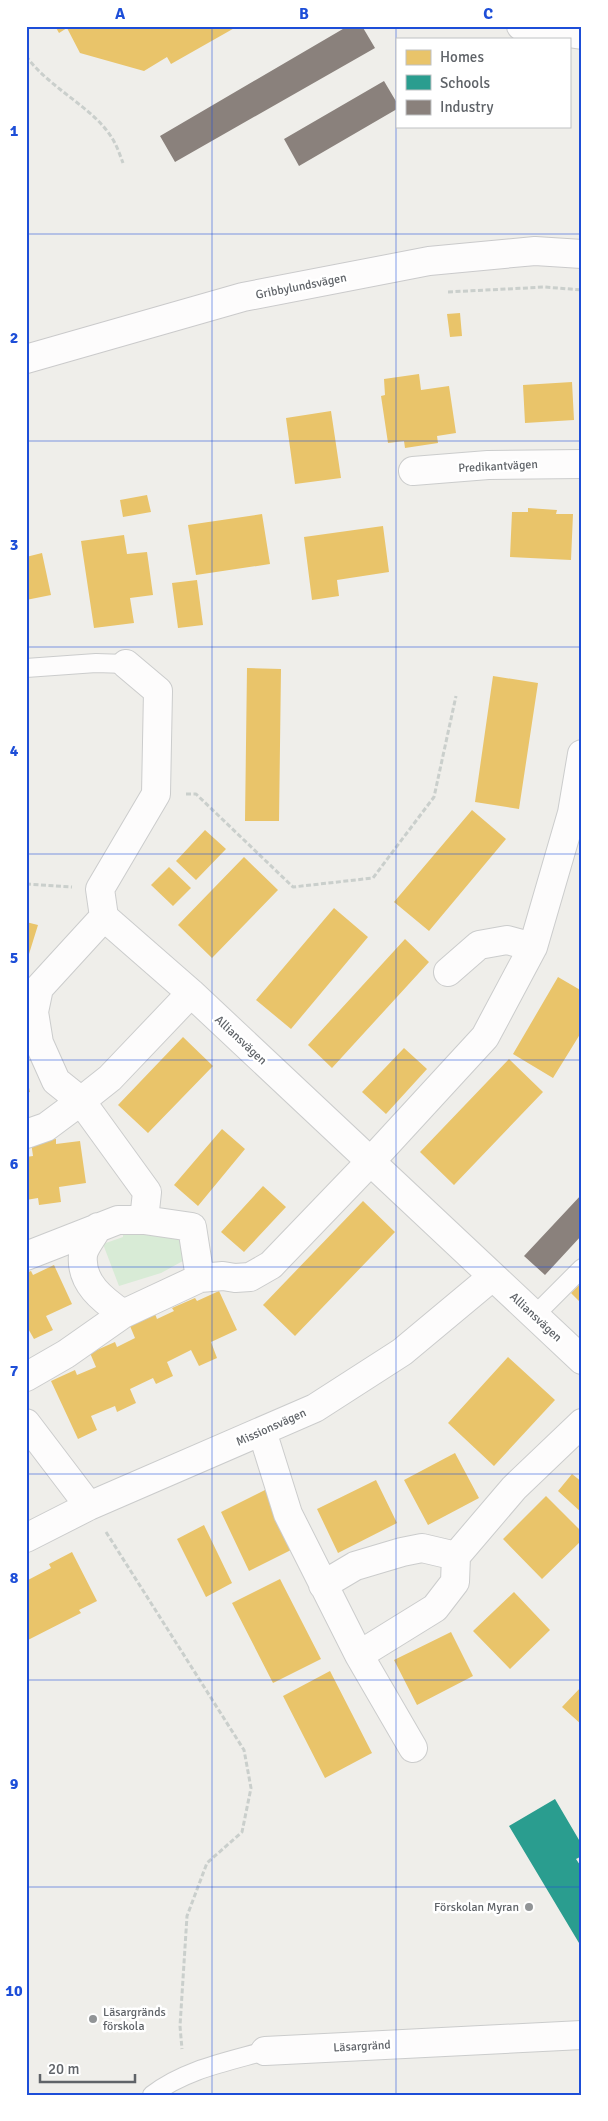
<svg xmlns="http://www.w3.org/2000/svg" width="608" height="2121" font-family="Signika,sans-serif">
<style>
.green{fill:#d8ebd6}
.homes{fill:#e9c46a}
.schools{fill:#2a9d8f}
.industry{fill:#8a817c}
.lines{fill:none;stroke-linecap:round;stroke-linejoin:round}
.lane-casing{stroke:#cbcccc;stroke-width:20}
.street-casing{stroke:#cbcccc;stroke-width:30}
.secondary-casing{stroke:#cacacb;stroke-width:30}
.path{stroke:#cacfcc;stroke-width:3;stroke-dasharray:5 2.5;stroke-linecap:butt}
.lane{stroke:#fdfcfc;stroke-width:18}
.street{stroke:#fdfcfc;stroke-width:28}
.secondary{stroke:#fdfcfc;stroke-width:28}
.grid{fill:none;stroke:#1d4ed8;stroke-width:1;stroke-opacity:0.55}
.poi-dot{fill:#919496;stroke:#fff;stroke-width:2}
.labels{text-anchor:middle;stroke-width:5;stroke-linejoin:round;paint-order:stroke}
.street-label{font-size:12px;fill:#5f6368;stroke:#fff}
.poi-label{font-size:12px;fill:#5f6368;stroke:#fff;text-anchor:end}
.neatline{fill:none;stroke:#1d4ed8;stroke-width:2}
.grid-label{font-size:16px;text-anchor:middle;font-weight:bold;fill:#1d4ed8}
</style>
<rect width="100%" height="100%" fill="#efeeea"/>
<path class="green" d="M 123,1227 L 183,1232 L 192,1256 L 161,1273 L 119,1286 L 103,1244 L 123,1237 Z"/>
<path class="homes" d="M 55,26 L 238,26 L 171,64 L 167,57 L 144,71 L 80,53 L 67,28 L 59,33 Z
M 460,313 L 462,336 L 450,337 L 447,314 Z
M 419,374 L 421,390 L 449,386 L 456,433 L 437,436 L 438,443 L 405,448 L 404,441 L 388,443 L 381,396 L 385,395 L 384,379 Z
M 572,382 L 574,420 L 525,423 L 523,385 Z
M 331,411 L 341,478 L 295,484 L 286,418 Z
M 147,495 L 151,512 L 123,517 L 120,500 Z
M 528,508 L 557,510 L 556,514 L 573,514 L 571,560 L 510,557 L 512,512 L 528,512 Z
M 262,514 L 270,564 L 196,575 L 188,525 Z
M 383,526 L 389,572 L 337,580 L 339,596 L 312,600 L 304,537 Z
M 124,535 L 127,554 L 147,552 L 153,595 L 130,598 L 134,623 L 94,628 L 81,541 Z
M 42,553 L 51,595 L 26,600 L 26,557 Z
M 197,580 L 203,625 L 178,628 L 172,583 Z
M 247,668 L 281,669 L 279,821 L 245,821 Z
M 493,676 L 538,683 L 519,809 L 475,802 Z
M 472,810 L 506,839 L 429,931 L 394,902 Z
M 205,830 L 226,849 L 196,880 L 176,861 Z
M 244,857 L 278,890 L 212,958 L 178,925 Z
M 169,867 L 191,888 L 173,906 L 151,885 Z
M 334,908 L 368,937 L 291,1029 L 256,1000 Z
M 26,922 L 38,925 L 29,954 L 26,954 Z
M 405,939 L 429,962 L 332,1068 L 308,1045 Z
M 558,977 L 582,991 L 582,1031 L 553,1078 L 513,1054 Z
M 183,1037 L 213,1066 L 148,1133 L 118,1105 Z
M 404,1048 L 427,1069 L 386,1114 L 362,1092 Z
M 509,1059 L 543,1092 L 454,1185 L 420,1152 Z
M 26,1075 L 30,1092 L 26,1093 Z
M 222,1129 L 245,1149 L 198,1206 L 174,1185 Z
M 56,1139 L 56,1144 L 80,1141 L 86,1183 L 59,1187 L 61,1202 L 39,1205 L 38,1198 L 26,1200 L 26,1157 L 33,1156 L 31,1142 Z
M 263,1186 L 286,1207 L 244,1252 L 221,1232 Z
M 363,1201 L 395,1232 L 295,1336 L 263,1305 Z
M 54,1265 L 72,1304 L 46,1316 L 53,1330 L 34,1339 L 26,1325 L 26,1273 L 31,1271 L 33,1275 Z
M 582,1282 L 582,1304 L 571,1293 Z
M 219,1291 L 237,1330 L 211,1342 L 217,1358 L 199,1366 L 191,1350 L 167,1362 L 173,1376 L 156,1384 L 153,1378 L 130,1389 L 136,1403 L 117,1412 L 115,1406 L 91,1416 L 97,1430 L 78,1439 L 51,1381 L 75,1370 L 77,1375 L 96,1367 L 90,1353 L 115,1342 L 117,1347 L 135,1338 L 130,1326 L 155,1314 L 157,1319 L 174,1311 L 172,1308 L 195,1298 L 197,1301 Z
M 508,1357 L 555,1400 L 494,1466 L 448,1423 Z
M 455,1453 L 479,1498 L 428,1525 L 404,1480 Z
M 572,1474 L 582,1482 L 582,1513 L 558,1491 Z
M 376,1480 L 397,1523 L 338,1553 L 317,1509 Z
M 265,1490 L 293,1549 L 249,1571 L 221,1512 Z
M 546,1496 L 582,1532 L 582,1540 L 542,1579 L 503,1539 Z
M 204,1525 L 232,1583 L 206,1597 L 177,1539 Z
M 72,1552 L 97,1601 L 79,1610 L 81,1613 L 26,1641 L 26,1581 L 51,1568 L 49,1564 Z
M 280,1579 L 321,1659 L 273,1683 L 232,1603 Z
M 514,1592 L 550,1630 L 510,1669 L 473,1631 Z
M 451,1632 L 473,1676 L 417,1705 L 394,1660 Z
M 330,1671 L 372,1753 L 325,1778 L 283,1696 Z
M 582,1686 L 582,1725 L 562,1707 Z"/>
<path class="schools" d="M 555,1799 L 582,1845 L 582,1856 L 576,1859 L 582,1868 L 582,1948 L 509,1826 Z"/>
<path class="industry" d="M 348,26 L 362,26 L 375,48 L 175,162 L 160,136 Z
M 384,81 L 397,103 L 397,109 L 299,166 L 284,139 Z
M 582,1194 L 582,1235 L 545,1275 L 524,1256 Z"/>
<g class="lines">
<defs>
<path id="lane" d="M 26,668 L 96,663 L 126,664
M 534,1316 L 582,1268
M 152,2095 C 184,2070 226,2062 265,2051"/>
<path id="street" d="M 521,26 L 582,35
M 413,471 L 488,465 L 582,464
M 126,664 L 158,691 L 156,794 L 100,889 L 104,917 L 191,993 L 582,1360
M 448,972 L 479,945 L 507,940 L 533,947
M 34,1012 L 39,988 L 104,917
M 26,1016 L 34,1012 L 39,1043 L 56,1081 L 81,1101 L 46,1127 L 26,1134
M 144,1220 L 147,1192 L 81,1101 L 110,1078 L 191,993
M 98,1227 C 94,1235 84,1247 83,1255 C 80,1283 103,1300 123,1314
M 26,1256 L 118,1220 L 144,1220 L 192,1227 L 200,1278
M 26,1377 L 66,1354 L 123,1314 L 200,1278 L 223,1276 L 235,1278 L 250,1277 L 271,1265 L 370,1162 L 485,1037 L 533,947 L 572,813 L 582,754
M 26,1423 L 89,1506
M 262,1431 L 288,1514 L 359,1655 L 413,1748
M 26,1538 L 89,1506 L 315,1408 L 402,1352 L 492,1277
M 323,1585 L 355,1566 L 402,1552 L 422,1548 L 456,1556 L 514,1488 L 582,1423
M 359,1655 L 435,1608 L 455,1582 L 456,1556
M 265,2051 L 582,2035"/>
<path id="secondary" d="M 26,359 L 243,297 L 429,261 L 535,251 L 582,254"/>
</defs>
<use href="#lane" class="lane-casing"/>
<use href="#street" class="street-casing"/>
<use href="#secondary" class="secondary-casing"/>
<path class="path" d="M 26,56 C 50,89 93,107 112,138 C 117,146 120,155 123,163
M 448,292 L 545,287 L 582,290
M 186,794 L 196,794 L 293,887 L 373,878 L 434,797 L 456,696
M 26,884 L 72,887
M 106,1532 L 244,1750 L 251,1788 L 242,1832 L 207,1863 L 187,1916 L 180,2026 L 182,2049"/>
<use href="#lane" class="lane"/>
<use href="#street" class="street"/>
<use href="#secondary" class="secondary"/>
</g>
<path class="grid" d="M 212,26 L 212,2095M 396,26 L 396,2095M 26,234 L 582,234M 26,441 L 582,441M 26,647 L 582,647M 26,854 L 582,854M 26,1060 L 582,1060M 26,1267 L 582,1267M 26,1474 L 582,1474M 26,1680 L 582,1680M 26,1887 L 582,1887"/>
<g class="poi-dot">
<circle cx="529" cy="1907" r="5"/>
<circle cx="93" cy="2019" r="5"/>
</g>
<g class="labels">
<g class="street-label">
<text transform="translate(301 286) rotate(-11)" y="4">Gribbylundsvägen</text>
<text transform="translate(498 466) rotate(-3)" y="4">Predikantvägen</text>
<text transform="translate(241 1040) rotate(43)" y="4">Alliansvägen</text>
<text transform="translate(536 1317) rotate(43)" y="4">Alliansvägen</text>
<text transform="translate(271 1427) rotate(-24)" y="4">Missionsvägen</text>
<text transform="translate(362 2046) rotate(-3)" y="4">Läsargränd</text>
</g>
<g class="poi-label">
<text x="519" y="1911">Förskolan Myran</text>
<text x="103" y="2016" text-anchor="start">Läsargränds<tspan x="103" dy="14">förskola</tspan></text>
</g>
</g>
<rect width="608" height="2121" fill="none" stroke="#ffffff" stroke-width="55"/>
<rect x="396" y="38" width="175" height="90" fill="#ffffff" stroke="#bfc1c3"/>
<rect x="406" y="50" width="25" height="15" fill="#e9c46a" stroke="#bfc1c3"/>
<text x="440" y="62" font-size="15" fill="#5f6368">Homes</text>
<rect x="406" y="75" width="25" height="15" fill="#2a9d8f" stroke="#bfc1c3"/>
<text x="440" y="88" font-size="15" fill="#5f6368">Schools</text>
<rect x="406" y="100" width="25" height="15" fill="#8a817c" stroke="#bfc1c3"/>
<text x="440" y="112" font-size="15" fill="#5f6368">Industry</text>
<path d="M40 2074v8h95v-8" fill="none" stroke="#5f6368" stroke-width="2.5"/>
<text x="48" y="2074" font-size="15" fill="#5f6368" stroke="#ffffff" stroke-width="4" paint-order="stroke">20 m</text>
<rect x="28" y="28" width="552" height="2066" class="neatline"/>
<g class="grid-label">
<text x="120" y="19">A</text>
<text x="304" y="19">B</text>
<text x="488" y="19">C</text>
<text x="14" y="136">1</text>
<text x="14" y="343">2</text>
<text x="14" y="550">3</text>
<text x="14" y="756">4</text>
<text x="14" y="963">5</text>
<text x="14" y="1169">6</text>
<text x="14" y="1376">7</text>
<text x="14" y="1583">8</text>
<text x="14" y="1789">9</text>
<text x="14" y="1996">10</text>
</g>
</svg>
